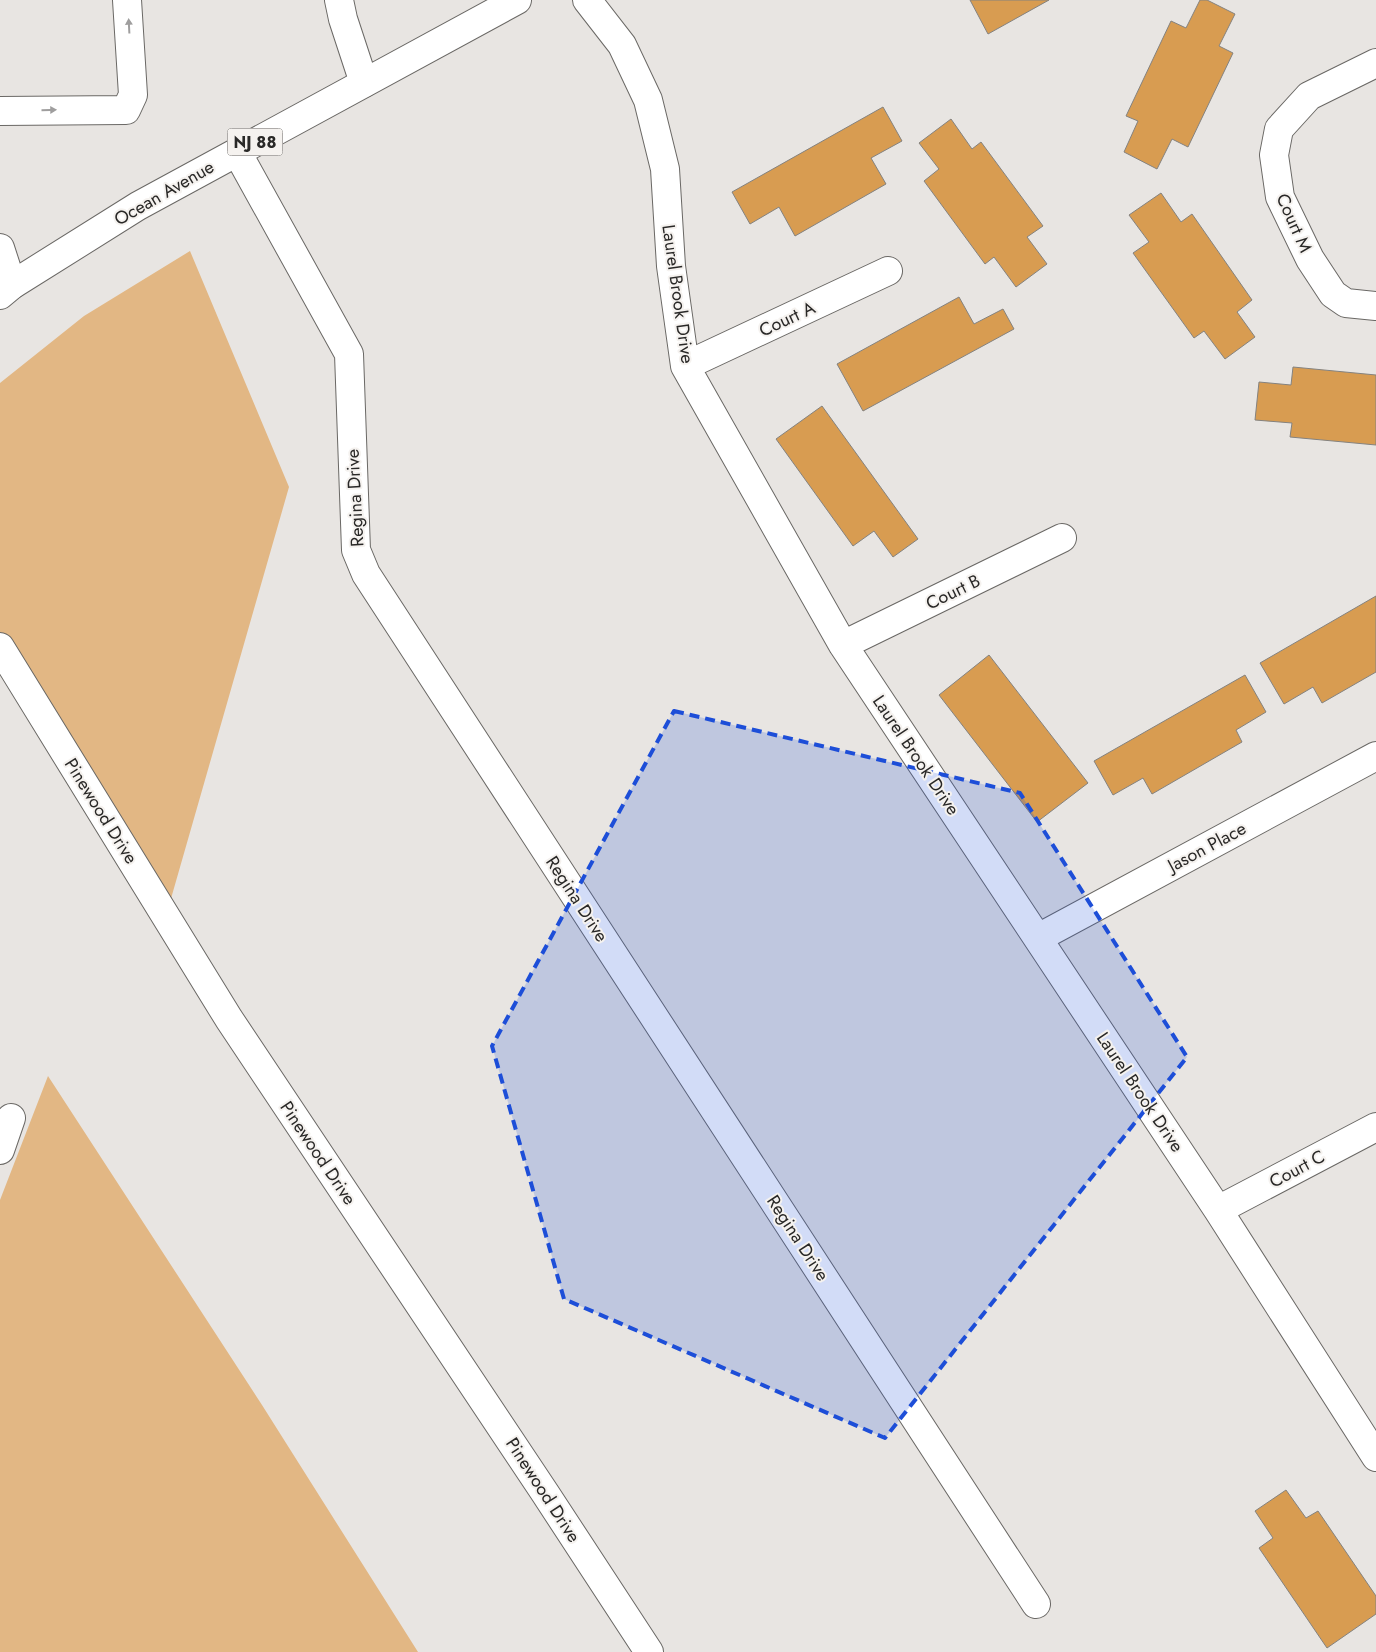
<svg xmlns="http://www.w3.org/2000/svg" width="1376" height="1652" font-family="Jost,sans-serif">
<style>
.green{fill:#e2b784}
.building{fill:#d89c51;stroke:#84827f}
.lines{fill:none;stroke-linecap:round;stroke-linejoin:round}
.minor-casing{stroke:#6a6865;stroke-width:30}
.major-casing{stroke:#6a6865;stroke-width:30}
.minor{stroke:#fff;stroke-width:28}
.major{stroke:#fff;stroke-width:28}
.oneway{fill:#9f9e9e}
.marked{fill:#1d4ed8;fill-opacity:0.2;stroke:#1d4ed8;stroke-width:4;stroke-dasharray:10 6;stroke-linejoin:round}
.labels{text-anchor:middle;stroke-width:4;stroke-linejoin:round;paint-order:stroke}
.shield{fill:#f5f2ef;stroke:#666563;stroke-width:1}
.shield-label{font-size:16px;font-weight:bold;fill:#292827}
.street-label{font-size:18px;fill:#292827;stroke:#f5f2ef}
</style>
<rect width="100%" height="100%" fill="#e8e5e2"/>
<path class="green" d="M 190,251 L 289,487 L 166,916 L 0,664 L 0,383 L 84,316 Z
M 48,1076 L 262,1405 L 418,1652 L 0,1652 L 0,1200 Z"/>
<path class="building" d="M 970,0 L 1049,0 L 988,34 Z
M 1200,0 L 1207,0 L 1235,14 L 1219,46 L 1233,53 L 1188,147 L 1172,139 L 1157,169 L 1124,152 L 1138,121 L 1126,116 L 1171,21 L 1186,28 Z
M 883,107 L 902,141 L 871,158 L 886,184 L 795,236 L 779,207 L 750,224 L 732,192 Z
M 951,119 L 972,149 L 981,142 L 1043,226 L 1027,237 L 1047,264 L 1016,287 L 994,257 L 985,264 L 924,181 L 939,169 L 919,143 Z
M 1161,193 L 1181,222 L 1192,214 L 1252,300 L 1237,312 L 1255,337 L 1225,359 L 1204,331 L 1194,338 L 1133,253 L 1149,242 L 1129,215 Z
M 959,297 L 974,324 L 1003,309 L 1014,329 L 863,411 L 837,364 Z
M 1293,367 L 1376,375 L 1376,445 L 1290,437 L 1292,423 L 1255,420 L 1259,382 L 1291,385 Z
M 822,406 L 918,539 L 893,557 L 874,531 L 853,546 L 776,439 Z
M 1376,596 L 1376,672 L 1322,703 L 1313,687 L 1284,704 L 1260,663 Z
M 989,655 L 1088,783 L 1037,822 L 939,695 Z
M 1245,675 L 1266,712 L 1236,730 L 1242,742 L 1152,794 L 1143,778 L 1113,795 L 1094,761 Z
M 1286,1490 L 1306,1518 L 1318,1511 L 1376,1596 L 1376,1614 L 1327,1648 L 1259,1548 L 1273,1538 L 1255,1511 Z"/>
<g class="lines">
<defs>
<path id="minor" d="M 339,0 L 343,19 L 364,83
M 587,0 L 622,45 L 648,100 L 665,169 L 671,266 L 685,366 L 843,645 L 1218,1210 L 1376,1457
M 1376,63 L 1309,96 L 1279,129 L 1274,155 L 1280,197 L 1310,259 L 1333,294 L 1346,303 L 1376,306
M 0,111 L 126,110 L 133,95 L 127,0
M 237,152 L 349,354 L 356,550 L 366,574 L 1036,1604
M 0,248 L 12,285
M 685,366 L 888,271
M 843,645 L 1062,538
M 0,647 L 229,1019 L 545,1493 L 649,1652
M 1038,938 L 1376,756
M 0,1150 L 11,1118
M 1218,1210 L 1376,1127"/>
<path id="major" d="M 0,295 L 12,285 L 138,206 L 517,0"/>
</defs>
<use href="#minor" class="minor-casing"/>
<use href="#major" class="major-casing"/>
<use href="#minor" class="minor"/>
<use href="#major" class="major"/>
</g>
<defs><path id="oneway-solid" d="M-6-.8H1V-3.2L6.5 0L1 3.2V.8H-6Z" transform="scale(1.25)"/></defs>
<g class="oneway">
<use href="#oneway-solid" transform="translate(129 26) rotate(-93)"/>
<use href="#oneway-solid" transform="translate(49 110) rotate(-1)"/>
</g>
<path class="marked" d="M 674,711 L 1020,793 L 1187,1057 L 885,1438 L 564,1299 L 492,1046 Z"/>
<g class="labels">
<rect class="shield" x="227.5" y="128.5" width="55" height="27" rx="4"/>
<g class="shield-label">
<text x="255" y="148">NJ 88</text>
</g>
<g class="street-label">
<text transform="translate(164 193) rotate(-30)" y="6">Ocean Avenue</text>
<text transform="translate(1294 223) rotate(66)" y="6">Court M</text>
<text transform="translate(678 294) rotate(82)" y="6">Laurel Brook Drive</text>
<text transform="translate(787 319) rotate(-25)" y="6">Court A</text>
<text transform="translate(355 498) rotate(-93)" y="6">Regina Drive</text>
<text transform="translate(953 592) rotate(-26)" y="6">Court B</text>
<text transform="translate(916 755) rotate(56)" y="6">Laurel Brook Drive</text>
<text transform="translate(101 811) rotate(58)" y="6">Pinewood Drive</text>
<text transform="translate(1207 847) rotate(-28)" y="6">Jason Place</text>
<text transform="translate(577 899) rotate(57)" y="6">Regina Drive</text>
<text transform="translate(1140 1092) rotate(56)" y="6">Laurel Brook Drive</text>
<text transform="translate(318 1153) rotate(56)" y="6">Pinewood Drive</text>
<text transform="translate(1297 1169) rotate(-28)" y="6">Court C</text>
<text transform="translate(798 1238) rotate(57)" y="6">Regina Drive</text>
<text transform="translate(543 1490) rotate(57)" y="6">Pinewood Drive</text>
</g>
</g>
</svg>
